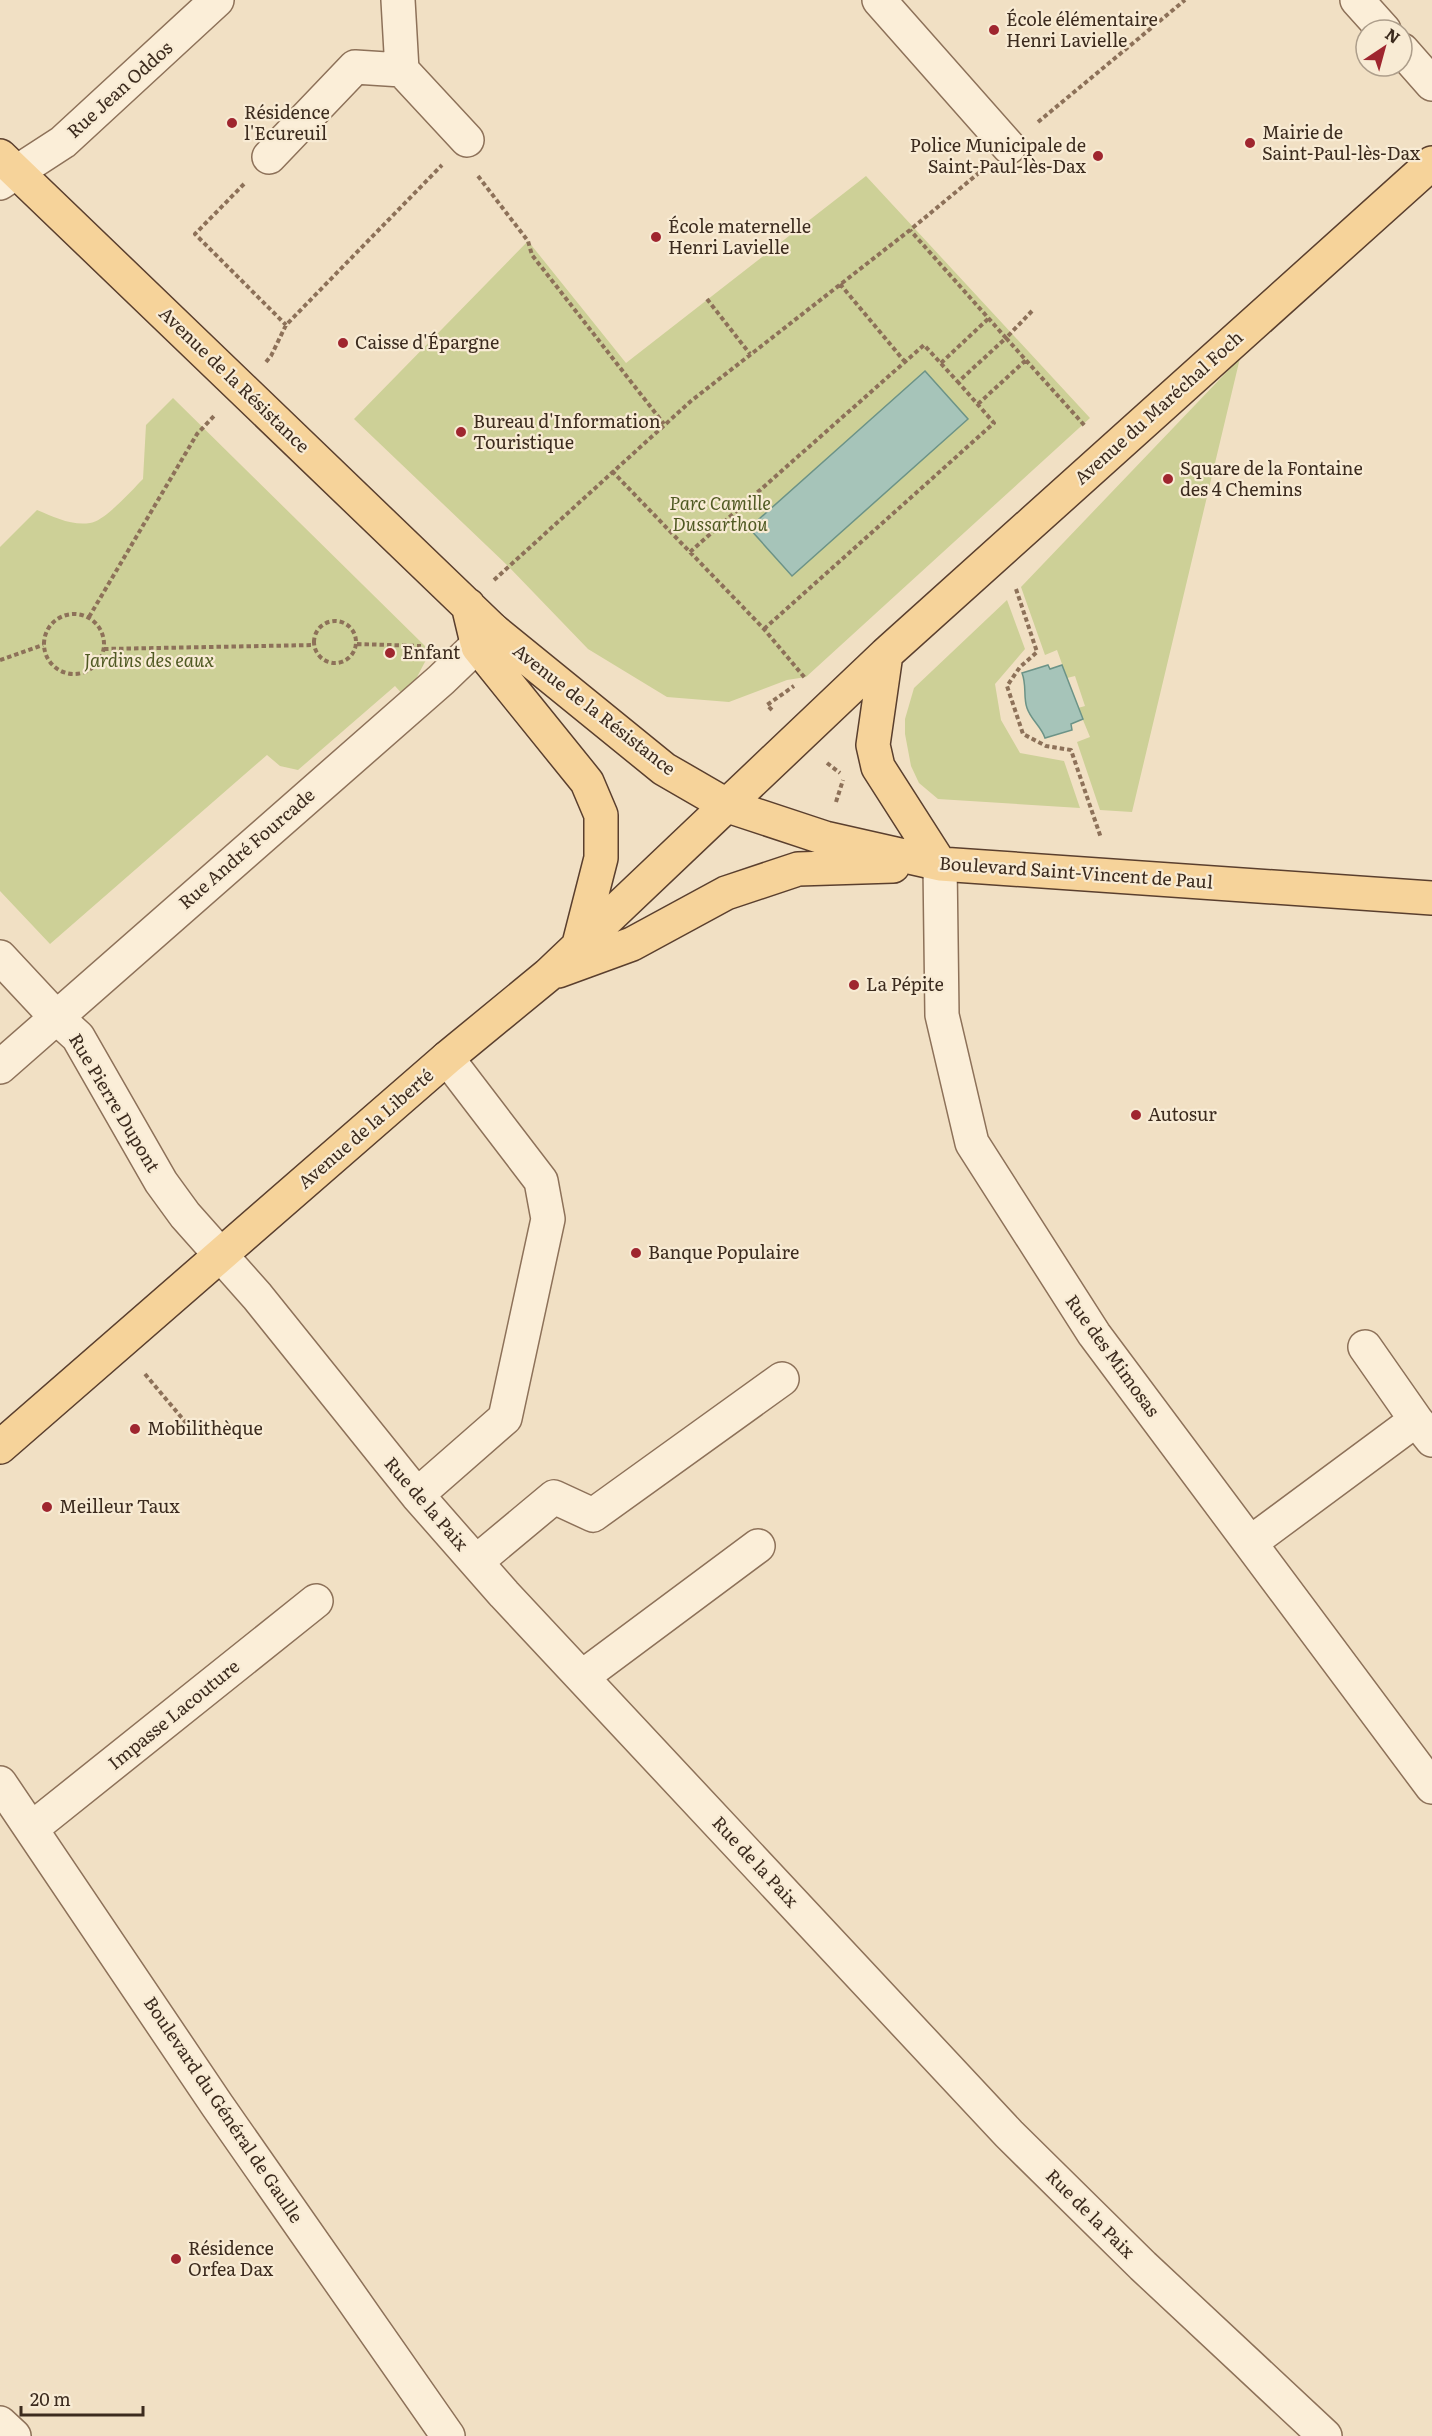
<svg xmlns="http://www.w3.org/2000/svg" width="1432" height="2436" font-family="Literata,serif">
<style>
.green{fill:#cdd097}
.water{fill:#a6c4b9;stroke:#6c9387;stroke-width:1.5}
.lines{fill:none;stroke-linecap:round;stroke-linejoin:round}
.minor-casing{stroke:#8d7159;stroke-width:36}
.major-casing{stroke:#5a3f2e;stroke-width:36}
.path{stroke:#8d7159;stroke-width:4;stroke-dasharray:4.5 3;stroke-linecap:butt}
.minor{stroke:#fbeed8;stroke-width:33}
.major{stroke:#f6d39a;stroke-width:33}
.poi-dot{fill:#9f262f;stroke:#f8ebd4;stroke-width:2}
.labels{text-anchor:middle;stroke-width:4.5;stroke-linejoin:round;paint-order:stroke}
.poi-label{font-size:18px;fill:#3c2b1e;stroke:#f8ebd4;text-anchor:start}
.street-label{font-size:18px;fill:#3c2b1e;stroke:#f8ebd4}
.park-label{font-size:18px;font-style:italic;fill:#505a23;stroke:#f8ebd4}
</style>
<rect width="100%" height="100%" fill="#f1e0c4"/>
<path class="green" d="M 866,176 L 1090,418 L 806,677 L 787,680 L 729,702 L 667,697 L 588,649 L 508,566 L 354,419 L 528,241 L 626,363 Z
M 1240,358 L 1132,812 L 1100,810 L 1077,742 L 1090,737 L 1078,708 L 1085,706 L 1075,676 L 1067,678 L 1057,650 L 1045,655 L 1021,587 Z
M 173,398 L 425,646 L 427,658 L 406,698 L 395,686 L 298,770 L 280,766 L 267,755 L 50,944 L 0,891 L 0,547 L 37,510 C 54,517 72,526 90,523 C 104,522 133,489 143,479 L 146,425 Z
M 1007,600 L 1025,649 L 995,684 L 1001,720 L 1020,753 L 1064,761 L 1080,808 L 938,799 L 919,783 L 911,766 L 905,734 L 905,719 L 914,688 Z"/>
<path class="water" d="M 925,371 L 968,419 L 792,576 L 749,528 Z
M 1048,665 L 1050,669 L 1062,665 L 1083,719 L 1071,724 L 1072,730 L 1045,738 C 1041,726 1031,720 1027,708 C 1023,697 1027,686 1022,673 Z"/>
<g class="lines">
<defs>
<path id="minor" d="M 398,0 L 402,70 L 467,140
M 879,0 L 1009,147
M 1357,0 L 1384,30
M 1402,50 L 1432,84
M 269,157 L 355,67 L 402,70
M 0,183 L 63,142 L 217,0
M 940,864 L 942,1015 L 972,1143 L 1094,1334 L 1432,1787
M 0,957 L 56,1017 L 78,1037 L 161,1182 L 185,1215 L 257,1296 L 417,1495 L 504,1594 L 1009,2134 L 1143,2266 L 1325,2436
M 0,1067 L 441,680 L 493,630
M 1365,1347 L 1416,1420
M 417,1495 L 505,1418 L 548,1219 L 541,1181 L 447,1058
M 1250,1543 L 1416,1420 L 1432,1440
M 476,1562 L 554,1497 L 593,1515 L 782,1379
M 582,1677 L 758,1546
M 0,1783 L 217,2105 L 448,2436
M 31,1829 L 316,1601
M 0,2423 L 14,2436"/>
<path id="major" d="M 0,156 L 493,630 L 664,769 L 728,806 L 825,838 L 940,864 L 1432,898
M 468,605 L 478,647 L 587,782 L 601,815 L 601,858 L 579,944
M 886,654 L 873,745 L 878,767 L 940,864
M 558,971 L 632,944 L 726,893 L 798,869 L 893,866
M 0,1447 L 447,1058 L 548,975 L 886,654 L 1432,163"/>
</defs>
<use href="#minor" class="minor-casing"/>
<use href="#major" class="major-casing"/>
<path class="path" d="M 1038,122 L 1185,0
M 478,176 L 528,241 L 532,255 L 664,424
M 244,184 L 195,234 L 286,325
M 840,284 L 905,362
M 707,299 L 750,354
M 1032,311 L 1006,338 L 1085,426
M 266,362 L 271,356 L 286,325 L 442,165
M 941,363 L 989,318
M 978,404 L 1026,360
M 612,471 L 764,629 L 805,678
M 690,552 L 924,345 L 958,382 L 1006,338 L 910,230
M 494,580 L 691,401 L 910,230 L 980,172
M 1016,589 L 1037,652 L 1020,667 L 1007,686 L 1023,734 L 1046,746 L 1071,750 L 1101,838
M44 644a30 30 0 1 1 60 0a30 30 0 1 1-60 0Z
M 89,617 L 197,434 L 215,415
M314 642a21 21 0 1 1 42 0a21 21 0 1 1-42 0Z
M 764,629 L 994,423 L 958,382
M 357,644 L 421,646
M 104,649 L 314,645
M 0,660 L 43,645
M 772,710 L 767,705 L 794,686
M 827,763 L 840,773
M 836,802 L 843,780
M 145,1374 L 187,1424"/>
<use href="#minor" class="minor"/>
<use href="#major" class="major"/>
</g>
<g class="poi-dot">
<circle cx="994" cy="30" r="6"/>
<circle cx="232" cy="123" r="6"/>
<circle cx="1250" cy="143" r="6"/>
<circle cx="1098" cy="156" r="6"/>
<circle cx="656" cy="237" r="6"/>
<circle cx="343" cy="343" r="6"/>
<circle cx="461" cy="432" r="6"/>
<circle cx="1168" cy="479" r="6"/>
<circle cx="390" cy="653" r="6"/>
<circle cx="854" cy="985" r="6"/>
<circle cx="1136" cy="1115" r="6"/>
<circle cx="636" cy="1253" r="6"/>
<circle cx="135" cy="1429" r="6"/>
<circle cx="47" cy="1507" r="6"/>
<circle cx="176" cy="2259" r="6"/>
</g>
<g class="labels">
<g class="poi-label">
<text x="1006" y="26">École élémentaire<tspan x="1006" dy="21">Henri Lavielle</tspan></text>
<text x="244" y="119">Résidence<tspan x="244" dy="21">l'Ecureuil</tspan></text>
<text x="1262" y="139">Mairie de<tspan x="1262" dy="21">Saint-Paul-lès-Dax</tspan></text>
<text x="1086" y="152" text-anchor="end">Police Municipale de<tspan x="1086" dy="21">Saint-Paul-lès-Dax</tspan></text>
<text x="668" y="233">École maternelle<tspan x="668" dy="21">Henri Lavielle</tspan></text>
<text x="355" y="349">Caisse d'Épargne</text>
<text x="473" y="428">Bureau d'Information<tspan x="473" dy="21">Touristique</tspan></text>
<text x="1180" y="475">Square de la Fontaine<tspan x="1180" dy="21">des 4 Chemins</tspan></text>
<text x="402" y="659">Enfant</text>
<text x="866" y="991">La Pépite</text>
<text x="1148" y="1121">Autosur</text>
<text x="648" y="1259">Banque Populaire</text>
<text x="147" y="1435">Mobilithèque</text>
<text x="59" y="1513">Meilleur Taux</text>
<text x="188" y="2255">Résidence<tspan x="188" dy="21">Orfea Dax</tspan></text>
</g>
<g class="street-label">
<text transform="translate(120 90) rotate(-42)" y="6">Rue Jean Oddos</text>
<text transform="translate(234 380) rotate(44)" y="6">Avenue de la Résistance</text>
<text transform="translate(1159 408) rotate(-42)" y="6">Avenue du Maréchal Foch</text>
<text transform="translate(594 710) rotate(38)" y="6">Avenue de la Résistance</text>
<text transform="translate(247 849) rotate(-41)" y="6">Rue André Fourcade</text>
<text transform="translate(1076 873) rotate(4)" y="6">Boulevard Saint-Vincent de Paul</text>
<text transform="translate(114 1103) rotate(59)" y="6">Rue Pierre Dupont</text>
<text transform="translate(366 1129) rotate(-41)" y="6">Avenue de la Liberté</text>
<text transform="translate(1112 1356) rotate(54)" y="6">Rue des Mimosas</text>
<text transform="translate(426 1504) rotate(49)" y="6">Rue de la Paix</text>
<text transform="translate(174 1715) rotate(-39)" y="6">Impasse Lacouture</text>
<text transform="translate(755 1862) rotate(47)" y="6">Rue de la Paix</text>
<text transform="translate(223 2110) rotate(56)" y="6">Boulevard du Général de Gaulle</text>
<text transform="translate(1090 2214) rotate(45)" y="6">Rue de la Paix</text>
</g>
<g class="park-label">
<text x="720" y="510">Parc Camille<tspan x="720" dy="21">Dussarthou</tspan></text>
<text x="149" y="667">Jardins des eaux</text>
</g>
</g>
<g transform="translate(1384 48) rotate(36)"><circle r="28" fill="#f8ebd4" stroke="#ad9e8b" stroke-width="1.5"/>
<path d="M0-4.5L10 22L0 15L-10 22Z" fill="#9f262f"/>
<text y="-9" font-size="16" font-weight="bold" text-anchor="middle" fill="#3c2b1e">N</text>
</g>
<path d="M21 2406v9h122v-9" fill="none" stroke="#3c2b1e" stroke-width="3"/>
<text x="30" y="2406" font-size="18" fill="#3c2b1e" stroke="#f8ebd4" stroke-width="4.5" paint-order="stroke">20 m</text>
</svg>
